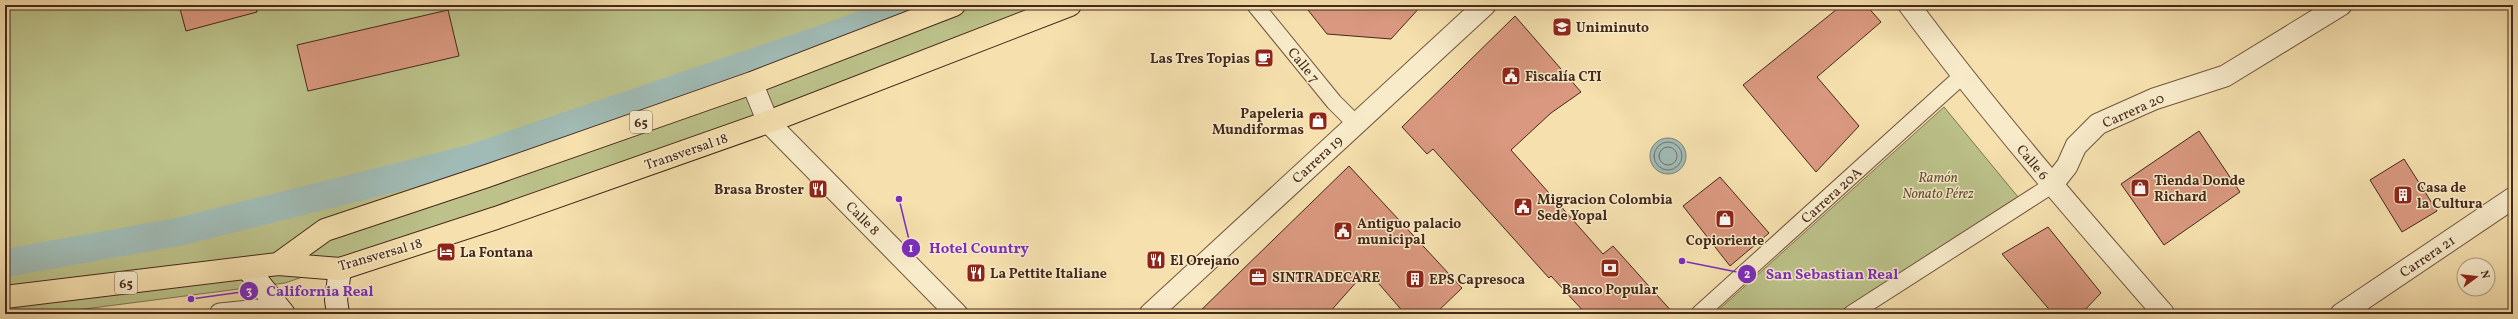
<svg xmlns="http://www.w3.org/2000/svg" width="2518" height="319" font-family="Vollkorn,serif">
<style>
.green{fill:#bcc28a;stroke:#807552}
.water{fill:#a0bbb5;stroke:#7c8077}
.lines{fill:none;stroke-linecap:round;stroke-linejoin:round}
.shore{stroke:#727268;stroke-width:1}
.canal{stroke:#a0bbb5;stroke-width:28}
.building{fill:#d9987f;stroke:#45281a}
.pedestrian-casing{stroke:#71563f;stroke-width:18}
.minor-casing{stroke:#71563f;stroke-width:23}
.secondary-casing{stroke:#45281a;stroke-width:24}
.primary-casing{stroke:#45281a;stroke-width:24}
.pedestrian{stroke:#f8ebca;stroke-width:16}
.minor{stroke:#f8ebca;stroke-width:21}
.secondary{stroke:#f8ebca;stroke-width:22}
.primary{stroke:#f5e0ae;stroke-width:22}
.labels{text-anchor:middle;stroke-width:3;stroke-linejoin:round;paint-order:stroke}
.shield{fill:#f8ebca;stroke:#7b624f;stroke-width:1}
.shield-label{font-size:13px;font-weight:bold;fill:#45281a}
.poi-label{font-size:14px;font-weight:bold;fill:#45281a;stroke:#f8ebca;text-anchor:start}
.street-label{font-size:14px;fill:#45281a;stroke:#f8ebca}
.park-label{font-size:14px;font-style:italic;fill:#634e36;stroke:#f8ebca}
.leader{fill:none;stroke:#7b2cbf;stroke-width:1.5}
.callout-dot{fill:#7b2cbf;stroke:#f8ebca;stroke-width:1.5}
.mark-label{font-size:12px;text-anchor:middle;font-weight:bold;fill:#fff}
.callout-label{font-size:15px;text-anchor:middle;font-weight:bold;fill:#7b2cbf;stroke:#f8ebca;stroke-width:3;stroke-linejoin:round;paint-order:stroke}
</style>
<rect width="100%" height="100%" fill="#f5e0ae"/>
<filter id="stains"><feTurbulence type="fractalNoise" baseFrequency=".005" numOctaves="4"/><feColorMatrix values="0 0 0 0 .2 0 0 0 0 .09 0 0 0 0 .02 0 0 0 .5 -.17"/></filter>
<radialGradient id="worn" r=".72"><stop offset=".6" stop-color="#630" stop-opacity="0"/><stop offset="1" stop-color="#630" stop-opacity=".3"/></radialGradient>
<path class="green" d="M 5,5 L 1054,5 L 773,115 L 285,283 L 46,314 L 5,314 Z
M 1944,107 L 2018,197 L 1836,314 L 1714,314 Z"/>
<path class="water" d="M1650 156a18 18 0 1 1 36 0a18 18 0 1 1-36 0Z"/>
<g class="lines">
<path class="shore" d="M1654 156a14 14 0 1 1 28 0a14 14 0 1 1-28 0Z
M1659 156a9 9 0 1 1 18 0a9 9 0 1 1-18 0Z"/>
<path class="canal" d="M 5,263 L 178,232 L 470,159 L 840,33 L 913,5"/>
</g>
<path class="building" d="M 179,5 L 256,5 L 257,12 L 186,31 Z
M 1304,5 L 1422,5 L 1391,39 L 1327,34 Z
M 1842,5 L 1866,5 L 1881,22 L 1817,77 L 1859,126 L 1816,172 L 1743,85 Z
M 448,10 L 459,56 L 308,91 L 297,45 Z
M 1515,16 L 1581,92 L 1551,113 L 1511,150 L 1603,254 L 1613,246 L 1674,314 L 1586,314 L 1551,276 L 1549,278 L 1433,149 L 1427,154 L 1402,127 Z
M 2199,131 L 2240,192 L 2164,245 L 2121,184 Z
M 2404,159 L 2437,211 L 2402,232 L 2370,180 Z
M 1349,166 L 1462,288 L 1435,314 L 1405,314 L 1367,270 L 1328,314 L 1197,314 Z
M 1720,177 L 1769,233 L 1730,266 L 1683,206 Z
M 2048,227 L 2101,293 L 2081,314 L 2053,314 L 2002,254 Z"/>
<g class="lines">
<defs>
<path id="pedestrian" d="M 1255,5 L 1334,102 L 1355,123
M 1699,314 L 1962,76
M 1851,314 L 2052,185"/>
<path id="minor" d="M 1909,5 C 1989,113 2076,213 2164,314
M 752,83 L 768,122 L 957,314
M 2052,185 L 2067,166 L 2076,146 L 2098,124 L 2154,99 L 2225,76 L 2341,5
M 220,314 L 278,308
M 1150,314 L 1485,5
M 2341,314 L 2513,198"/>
<path id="secondary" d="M 247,268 L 284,314
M 338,314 L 336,300 L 340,269"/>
<path id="primary" d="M 278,264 L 325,230 L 487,176 L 752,83 L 954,5
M 5,297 L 278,264 L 340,269 L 496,218 L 768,122 L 1070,5"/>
</defs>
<use href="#pedestrian" class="pedestrian-casing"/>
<use href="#minor" class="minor-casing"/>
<use href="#secondary" class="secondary-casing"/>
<use href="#primary" class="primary-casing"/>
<use href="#pedestrian" class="pedestrian"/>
<use href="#minor" class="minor"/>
<use href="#secondary" class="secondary"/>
<use href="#primary" class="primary"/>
</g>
<defs>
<symbol id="university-square" viewBox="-11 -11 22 22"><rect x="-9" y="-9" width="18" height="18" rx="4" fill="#8f2418" stroke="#f8ebca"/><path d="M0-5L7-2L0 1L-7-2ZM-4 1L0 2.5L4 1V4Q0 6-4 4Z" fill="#fff"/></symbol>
<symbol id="cafe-square" viewBox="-11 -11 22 22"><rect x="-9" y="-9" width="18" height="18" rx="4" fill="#8f2418" stroke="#f8ebca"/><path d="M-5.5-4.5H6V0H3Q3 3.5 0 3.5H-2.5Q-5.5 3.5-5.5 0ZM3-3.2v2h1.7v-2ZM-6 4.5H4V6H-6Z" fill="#fff"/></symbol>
<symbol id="civic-square" viewBox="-11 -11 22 22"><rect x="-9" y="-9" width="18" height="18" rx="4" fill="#8f2418" stroke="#f8ebca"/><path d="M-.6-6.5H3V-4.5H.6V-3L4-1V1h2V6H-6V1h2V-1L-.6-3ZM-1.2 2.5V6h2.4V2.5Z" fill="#fff"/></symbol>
<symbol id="shop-square" viewBox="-11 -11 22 22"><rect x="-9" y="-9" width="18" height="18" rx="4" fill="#8f2418" stroke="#f8ebca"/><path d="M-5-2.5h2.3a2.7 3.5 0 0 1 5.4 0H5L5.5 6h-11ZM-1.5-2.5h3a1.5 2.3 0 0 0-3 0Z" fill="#fff"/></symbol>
<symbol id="restaurant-square" viewBox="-11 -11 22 22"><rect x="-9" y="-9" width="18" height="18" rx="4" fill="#8f2418" stroke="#f8ebca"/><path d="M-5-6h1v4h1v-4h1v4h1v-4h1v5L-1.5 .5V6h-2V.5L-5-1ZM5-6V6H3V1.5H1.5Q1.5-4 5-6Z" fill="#fff"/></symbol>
<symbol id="building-square" viewBox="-11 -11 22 22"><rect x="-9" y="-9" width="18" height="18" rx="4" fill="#8f2418" stroke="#f8ebca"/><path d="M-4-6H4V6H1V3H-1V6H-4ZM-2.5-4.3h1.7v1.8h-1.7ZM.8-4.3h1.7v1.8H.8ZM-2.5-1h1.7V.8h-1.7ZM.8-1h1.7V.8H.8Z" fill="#fff"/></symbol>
<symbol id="hotel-square" viewBox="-11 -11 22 22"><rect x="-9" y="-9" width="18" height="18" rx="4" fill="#8f2418" stroke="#f8ebca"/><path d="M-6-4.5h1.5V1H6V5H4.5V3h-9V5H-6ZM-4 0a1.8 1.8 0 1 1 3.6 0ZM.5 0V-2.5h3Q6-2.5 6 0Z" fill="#fff"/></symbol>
<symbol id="bank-square" viewBox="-11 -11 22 22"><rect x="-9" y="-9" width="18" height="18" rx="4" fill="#8f2418" stroke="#f8ebca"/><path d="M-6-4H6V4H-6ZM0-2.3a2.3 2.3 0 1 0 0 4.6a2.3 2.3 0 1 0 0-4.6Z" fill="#fff"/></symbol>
<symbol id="office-square" viewBox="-11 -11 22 22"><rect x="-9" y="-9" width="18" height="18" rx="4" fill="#8f2418" stroke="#f8ebca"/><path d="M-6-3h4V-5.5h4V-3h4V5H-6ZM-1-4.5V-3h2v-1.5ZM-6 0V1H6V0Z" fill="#fff"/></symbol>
</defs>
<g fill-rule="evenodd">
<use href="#university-square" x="1551" y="16" width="22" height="22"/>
<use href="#cafe-square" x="1253" y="47" width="22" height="22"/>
<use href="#civic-square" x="1500" y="65" width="22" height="22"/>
<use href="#shop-square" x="1307" y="110" width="22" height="22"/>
<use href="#shop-square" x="2129" y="177" width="22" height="22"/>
<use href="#restaurant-square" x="807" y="178" width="22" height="22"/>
<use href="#building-square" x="2392" y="184" width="22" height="22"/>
<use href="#civic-square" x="1512" y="196" width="22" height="22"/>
<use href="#shop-square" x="1714" y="208" width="22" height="22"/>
<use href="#civic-square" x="1332" y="220" width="22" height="22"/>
<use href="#hotel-square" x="435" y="241" width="22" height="22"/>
<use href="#restaurant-square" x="1145" y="249" width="22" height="22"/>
<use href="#bank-square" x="1599" y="257" width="22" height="22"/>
<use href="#restaurant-square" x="965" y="262" width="22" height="22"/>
<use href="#office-square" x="1247" y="266" width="22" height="22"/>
<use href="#building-square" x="1404" y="268" width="22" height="22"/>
</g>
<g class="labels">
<g class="shield">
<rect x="630" y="111" width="22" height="22" rx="3"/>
<rect x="115" y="272" width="22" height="22" rx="3"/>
</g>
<g class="shield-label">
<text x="641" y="127">65</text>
<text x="126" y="288">65</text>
</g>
<g class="poi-label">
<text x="1576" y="32">Uniminuto</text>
<text x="1250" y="63" text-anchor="end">Las Tres Topias</text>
<text x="1525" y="81">Fiscalía CTI</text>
<text x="1304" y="118" text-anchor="end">Papeleria<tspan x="1304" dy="16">Mundiformas</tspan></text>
<text x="2154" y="185">Tienda Donde<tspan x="2154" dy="16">Richard</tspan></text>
<text x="2417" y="192">Casa de<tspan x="2417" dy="16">la Cultura</tspan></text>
<text x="804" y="194" text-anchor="end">Brasa Broster</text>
<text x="1537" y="204">Migracion Colombia<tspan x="1537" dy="16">Sede Yopal</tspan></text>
<text x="1357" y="228">Antiguo palacio<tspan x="1357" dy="16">municipal</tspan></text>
<text x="1725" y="245" text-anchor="middle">Copioriente</text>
<text x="460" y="257">La Fontana</text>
<text x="1170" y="265">El Orejano</text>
<text x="990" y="278">La Pettite Italiane</text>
<text x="1272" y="282">SINTRADECARE</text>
<text x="1429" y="284">EPS Capresoca</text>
<text x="1610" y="294" text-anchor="middle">Banco Popular</text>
</g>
<g class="street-label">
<text transform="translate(1304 65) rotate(51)" y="5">Calle 7</text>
<text transform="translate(2133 110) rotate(-24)" y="5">Carrera 20</text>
<text transform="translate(686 151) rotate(-19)" y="5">Transversal 18</text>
<text transform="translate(1317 159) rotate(-43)" y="5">Carrera 19</text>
<text transform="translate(2033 162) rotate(50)" y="5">Calle 6</text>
<text transform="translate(1831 195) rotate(-42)" y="5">Carrera 20A</text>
<text transform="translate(863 218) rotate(45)" y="5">Calle 8</text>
<text transform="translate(380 254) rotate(-16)" y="5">Transversal 18</text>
<text transform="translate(2427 256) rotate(-34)" y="5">Carrera 21</text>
</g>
<g class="park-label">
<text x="1938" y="182">Ramón<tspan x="1938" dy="16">Nonato Pérez</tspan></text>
</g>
</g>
<path class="leader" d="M899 199L911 248M1682 261L1747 274M191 299L249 291"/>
<g class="callout-dot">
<circle cx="899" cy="199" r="4"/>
<circle cx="1682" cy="261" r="4"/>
<circle cx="191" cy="299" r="4"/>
<circle cx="911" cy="248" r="10"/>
<circle cx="1747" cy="274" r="10"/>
<circle cx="249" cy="291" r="10"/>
</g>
<g class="mark-label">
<text x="911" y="252">1</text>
<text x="1747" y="278">2</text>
<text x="249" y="295">3</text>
</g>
<g class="callout-label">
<text x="979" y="253">Hotel Country</text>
<text x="1832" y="279">San Sebastian Real</text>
<text x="320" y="296">California Real</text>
</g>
<rect width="2518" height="319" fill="none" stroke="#f5e0ae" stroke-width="20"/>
<rect x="6" y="6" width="2506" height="307" fill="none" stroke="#45281a" stroke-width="2"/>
<rect x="10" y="10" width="2498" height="299" fill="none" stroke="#45281a"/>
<g transform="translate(2476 277) rotate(75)"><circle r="19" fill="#f8ebca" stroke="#b09d84"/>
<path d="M0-3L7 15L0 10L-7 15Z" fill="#8f2418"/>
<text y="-6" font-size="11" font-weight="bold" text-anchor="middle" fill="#45281a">N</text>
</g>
<rect width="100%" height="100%" filter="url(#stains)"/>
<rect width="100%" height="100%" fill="url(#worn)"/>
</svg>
